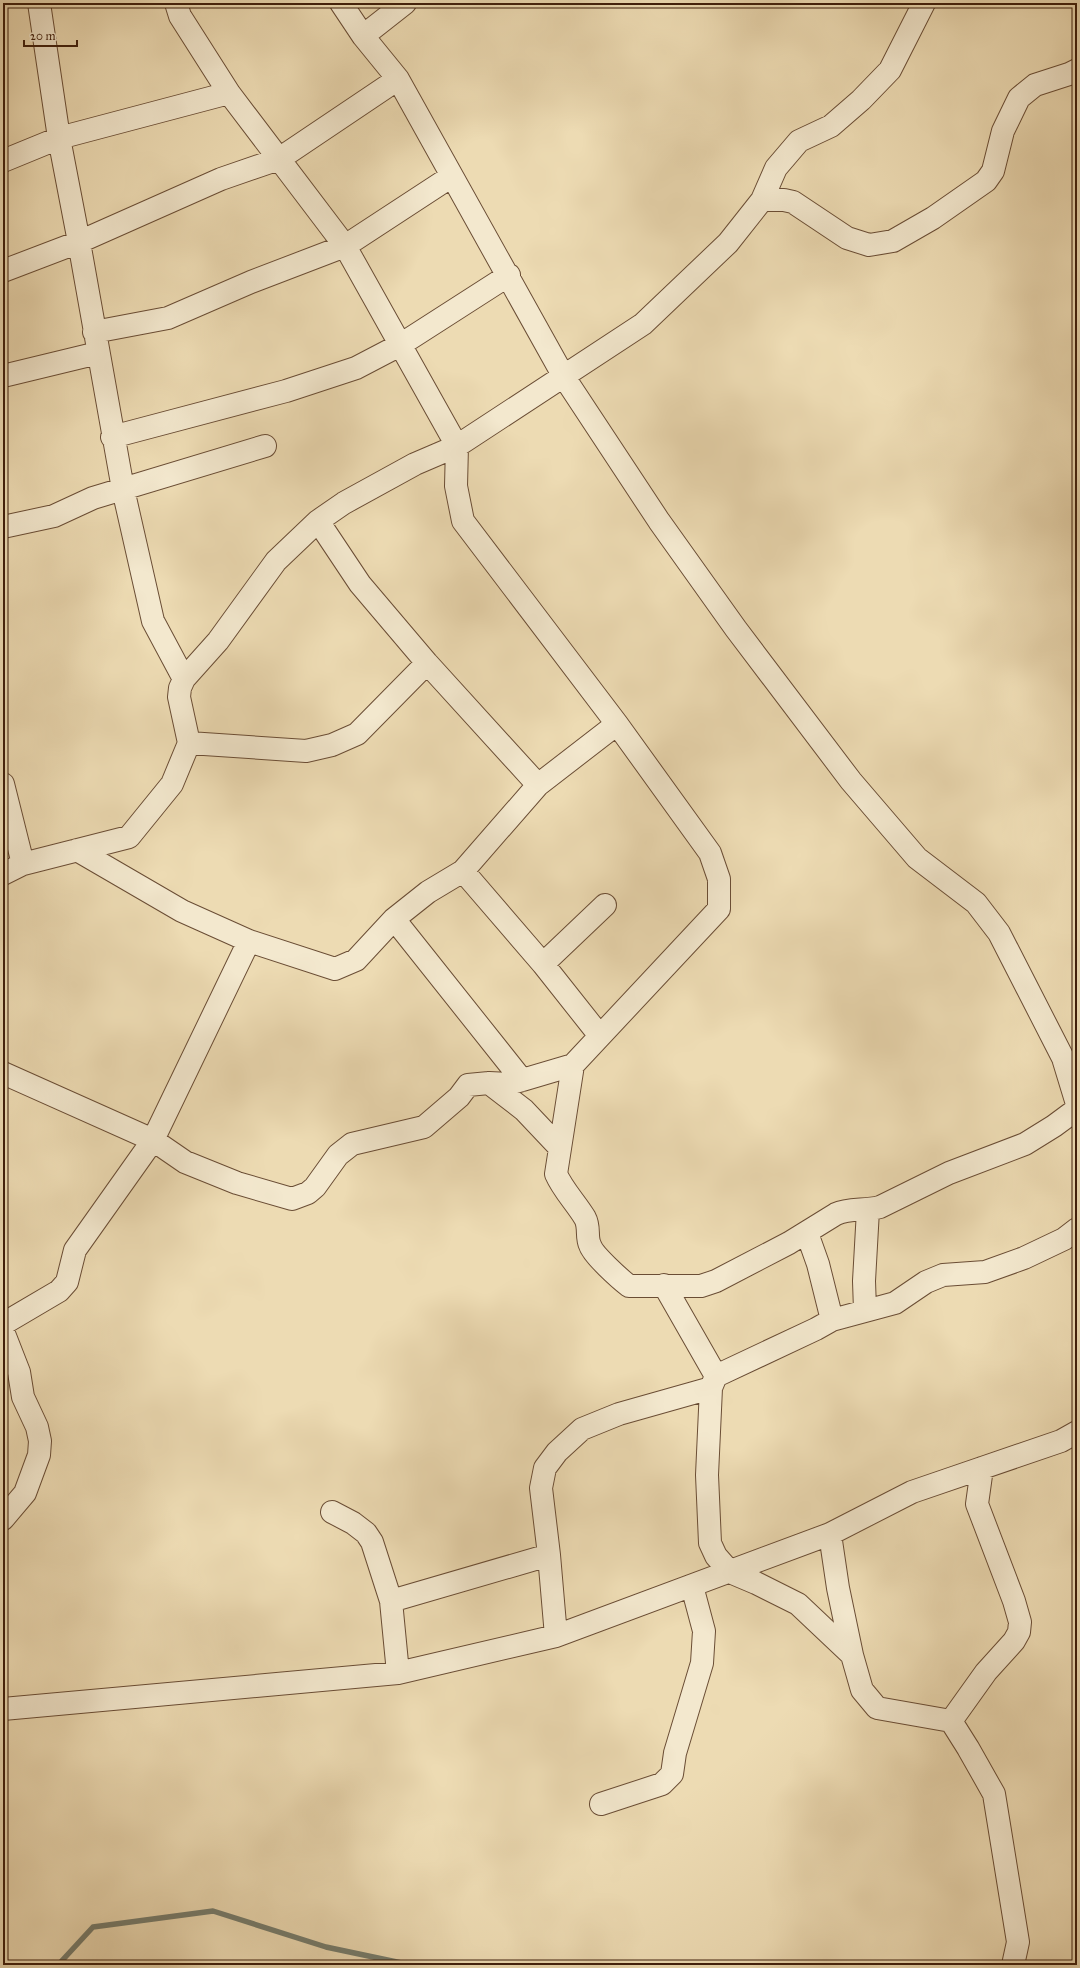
<svg xmlns="http://www.w3.org/2000/svg" width="1080" height="1968" font-family="'IM FELL Great Primer',serif">
<style>
.lines{fill:none;stroke-linecap:round;stroke-linejoin:round}
.stream{stroke:#757c6d;stroke-width:5.5}
.street-casing{stroke:#6a4d35;stroke-width:24}
.street{stroke:#f3e8ce;stroke-width:22}
</style>
<rect width="100%" height="100%" fill="#eddbb3"/>
<filter id="stains"><feTurbulence type="fractalNoise" baseFrequency=".005" numOctaves="4"/><feColorMatrix values="0 0 0 0 .2 0 0 0 0 .09 0 0 0 0 .02 0 0 0 .5 -.17"/></filter>
<radialGradient id="worn" r=".72"><stop offset=".6" stop-color="#630" stop-opacity="0"/><stop offset="1" stop-color="#630" stop-opacity=".3"/></radialGradient>
<g class="lines">
<path class="stream" d="M 58,1965 L 93,1927 L 213,1911 L 326,1947 L 411,1965"/>
<defs>
<path id="street" d="M 39,3 L 59,138 L 79,242 L 123,489 L 153,621 L 184,679
M 341,3 L 363,36 L 398,79 L 564,377 L 659,521 L 736,629 L 851,781 L 917,858 L 976,903 L 999,933 L 1063,1058 L 1077,1104
M 363,36 L 405,3
M 3,161 L 59,138 L 229,93
M 762,200 L 784,200 L 793,202 L 847,238 L 869,245 L 893,241 L 933,218 L 986,181 L 993,171 L 1003,131 L 1019,98 L 1035,85 L 1069,74 L 1077,70
M 3,271 L 79,242 L 221,179 L 279,159 L 398,79
M 94,332 L 168,318 L 251,282 L 345,246 L 452,176
M 3,376 L 98,353
M 112,437 L 286,391 L 356,368 L 400,345 L 509,275
M 318,521 L 360,584 L 427,663 L 538,785
M 3,527 L 54,516 L 93,498 L 265,446
M 189,743 L 306,751 L 332,745 L 357,734 L 427,663
M 3,784 L 23,864
M 77,850 L 182,911 L 249,941 L 335,969 L 356,960 L 394,919 L 428,892 L 463,871 L 538,785 L 617,724
M 463,871 L 543,964 L 600,1036
M 3,874 L 23,864 L 129,837 L 172,784 L 189,743 L 179,697 L 180,688 L 184,679 L 218,641 L 276,561 L 318,521 L 344,503 L 415,464 L 457,446 L 643,324 L 728,243 L 762,200 L 776,168 L 799,141 L 831,126 L 861,100 L 890,70 L 924,3
M 394,919 L 522,1080
M 543,964 L 605,905
M 573,1065 L 556,1174 C 563,1190 576,1203 585,1218 C 590,1227 586,1237 590,1245 C 593,1255 620,1279 629,1286 L 701,1286 L 716,1281 L 789,1243 L 836,1214 C 849,1208 865,1211 880,1207 L 949,1173 L 1025,1144 L 1054,1126 L 1077,1109
M 3,1073 L 153,1140 L 185,1162 L 237,1183 L 292,1199 L 308,1193 L 315,1187 L 338,1155 L 352,1144 L 424,1127 L 459,1097 L 468,1085 L 489,1083 L 509,1084 L 573,1065 L 719,909 L 719,879 L 710,853 L 617,724 L 463,521 L 456,486 L 457,446 L 345,246 L 229,93 L 180,16 L 176,3
M 489,1083 L 524,1110 L 559,1147
M 807,1233 L 818,1264 L 832,1320
M 664,1285 L 716,1376 L 711,1388 L 707,1475 L 710,1543 L 716,1556 L 730,1572 L 756,1583 L 798,1604 L 852,1655
M 865,1310 L 864,1281 L 868,1210
M 3,1324 L 59,1291 L 67,1282 L 75,1250 L 153,1140 L 249,941
M 3,1331 L 19,1372 L 23,1397 L 37,1427 L 40,1441 L 39,1455 L 25,1493 L 3,1519
M 716,1376 L 816,1329 L 832,1320 L 895,1303 L 926,1282 L 943,1275 L 985,1272 L 1024,1258 L 1064,1239 L 1077,1229
M 982,1468 L 977,1504 L 1014,1601 L 1020,1622 L 1019,1632 L 1014,1641 L 986,1672 L 951,1721 L 968,1748 L 994,1794 L 1018,1942 L 1013,1965
M 332,1512 L 353,1523 L 366,1533 L 372,1542 L 391,1601 L 398,1673
M 830,1534 L 838,1588 L 852,1655 L 862,1690 L 877,1708 L 951,1721
M 391,1601 L 549,1555
M 556,1636 L 549,1555 L 541,1488 L 545,1468 L 557,1452 L 582,1429 L 619,1414 L 711,1388
M 3,1709 L 398,1673 L 556,1636 L 830,1534 L 912,1492 L 1061,1441 L 1077,1432
M 601,1804 L 662,1784 L 672,1774 L 675,1753 L 702,1663 L 704,1631 L 692,1586"/>
</defs>
<use href="#street" class="street-casing"/>
<use href="#street" class="street"/>
</g>
<rect width="1080" height="1968" fill="none" stroke="#eddbb3" stroke-width="16"/>
<rect x="4" y="4" width="1072" height="1960" fill="none" stroke="#3f1e0b" stroke-width="2"/>
<rect x="8" y="8" width="1064" height="1952" fill="none" stroke="#3f1e0b"/>
<path d="M24 40v6h53v-6" fill="none" stroke="#3f1e0b" stroke-width="2"/>
<text x="30" y="40" font-size="12" fill="#3f1e0b" stroke="#f3e8ce" stroke-width="3" paint-order="stroke">20 m</text>
<rect width="100%" height="100%" filter="url(#stains)"/>
<rect width="100%" height="100%" fill="url(#worn)"/>
</svg>
